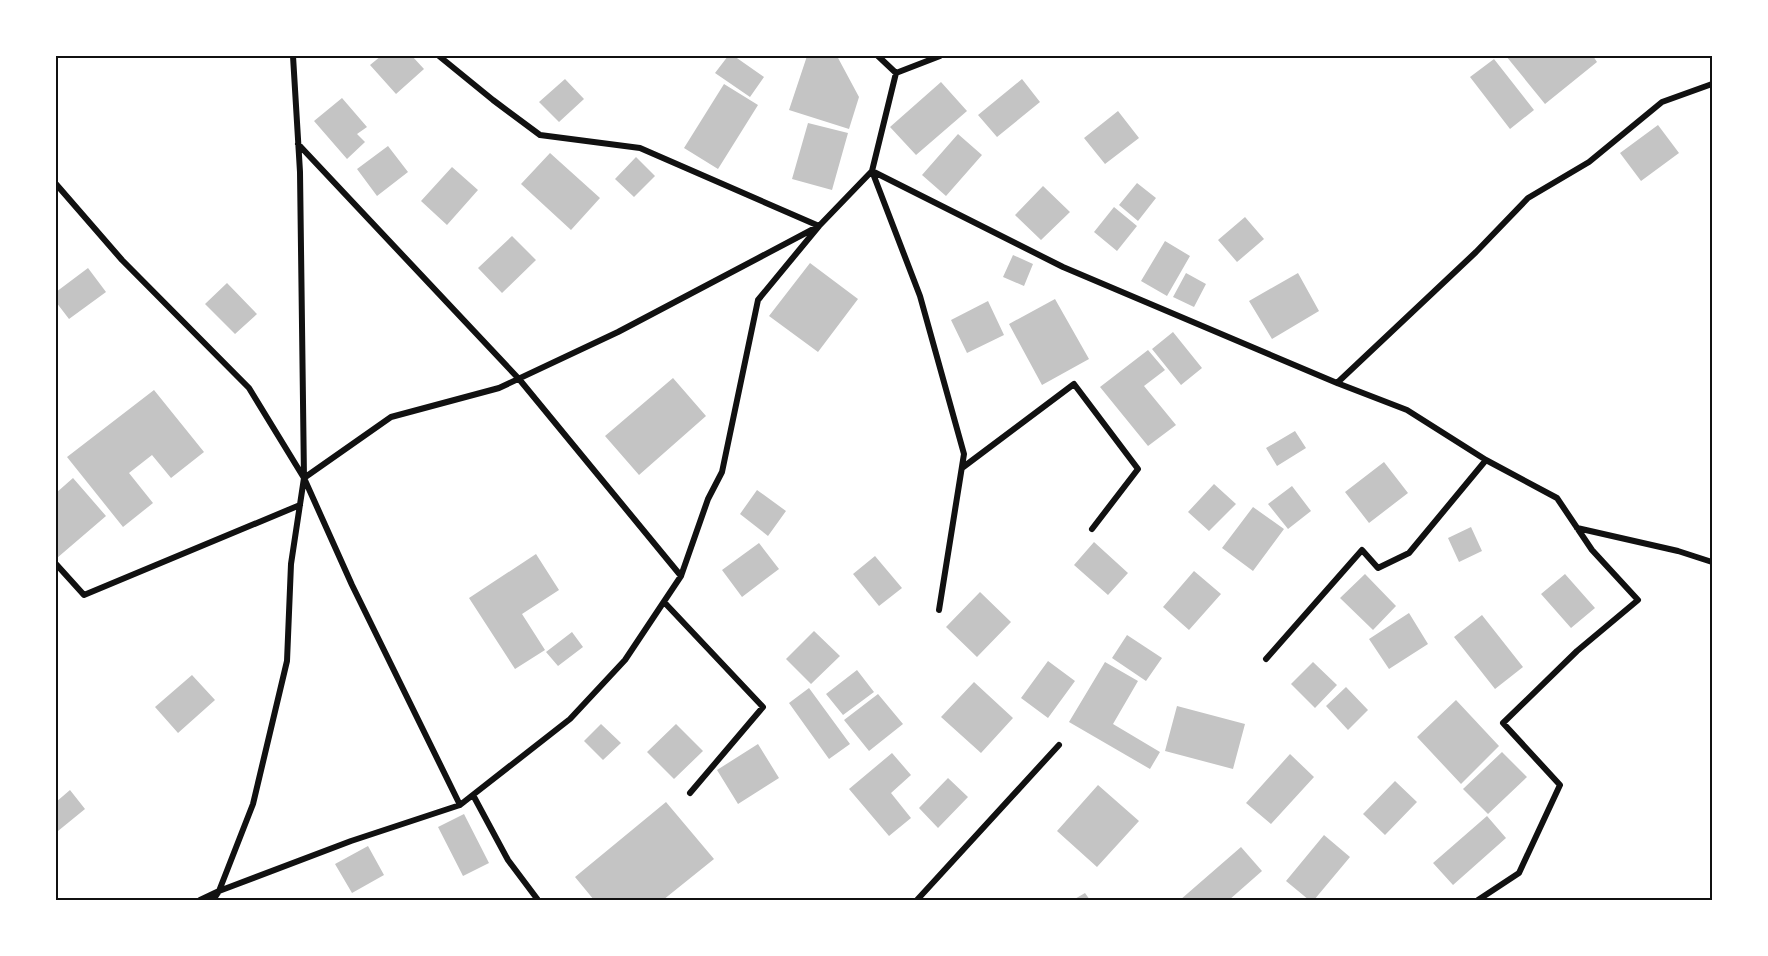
<svg xmlns="http://www.w3.org/2000/svg" width="1768" height="956" font-family="'Times New Roman',serif">
<style>
.building{fill:#c4c4c4}
.lines{fill:none;stroke-linecap:round;stroke-linejoin:round}
.minor{stroke:#111;stroke-width:6}
.neatline{fill:none;stroke:#111;stroke-width:2}
</style>
<rect width="100%" height="100%" fill="#fff"/>
<path class="building" d="M 381,56 L 412,56 L 424,69 L 396,94 L 370,65 Z
M 728,56 L 734,56 L 764,77 L 750,97 L 715,73 Z
M 807,56 L 837,56 L 859,97 L 849,129 L 789,110 Z
M 1506,56 L 1593,56 L 1597,62 L 1545,104 Z
M 1494,59 L 1534,110 L 1510,129 L 1470,77 Z
M 565,79 L 584,99 L 559,122 L 539,102 Z
M 1022,79 L 1040,102 L 997,137 L 978,115 Z
M 941,82 L 967,111 L 916,155 L 890,127 Z
M 724,84 L 758,105 L 718,169 L 684,148 Z
M 342,98 L 367,127 L 357,134 L 365,142 L 347,159 L 314,121 Z
M 1118,111 L 1139,138 L 1105,164 L 1084,138 Z
M 808,123 L 848,133 L 832,190 L 792,179 Z
M 1658,125 L 1679,153 L 1641,181 L 1620,153 Z
M 958,134 L 982,155 L 946,196 L 922,175 Z
M 388,146 L 408,172 L 377,196 L 357,169 Z
M 550,153 L 600,198 L 571,230 L 521,184 Z
M 636,157 L 655,176 L 634,197 L 615,179 Z
M 452,167 L 478,190 L 447,225 L 421,201 Z
M 1137,183 L 1156,198 L 1138,221 L 1119,205 Z
M 1043,186 L 1070,212 L 1041,240 L 1015,215 Z
M 1114,207 L 1137,226 L 1117,251 L 1094,232 Z
M 1245,217 L 1264,239 L 1237,262 L 1218,240 Z
M 512,236 L 536,260 L 502,293 L 478,268 Z
M 1165,241 L 1190,256 L 1167,296 L 1141,281 Z
M 1013,255 L 1033,264 L 1024,286 L 1003,277 Z
M 810,263 L 858,299 L 818,352 L 769,316 Z
M 88,268 L 106,292 L 69,319 L 56,302 L 56,292 Z
M 1186,273 L 1206,284 L 1194,307 L 1173,297 Z
M 1298,273 L 1319,311 L 1272,339 L 1249,301 Z
M 227,283 L 257,314 L 235,334 L 205,304 Z
M 1055,299 L 1089,359 L 1042,385 L 1009,324 Z
M 988,301 L 1004,335 L 967,353 L 951,320 Z
M 1173,332 L 1202,368 L 1181,385 L 1152,349 Z
M 1148,350 L 1165,370 L 1144,386 L 1176,425 L 1148,446 L 1100,387 Z
M 673,378 L 706,416 L 639,475 L 605,436 Z
M 154,390 L 204,452 L 171,478 L 152,455 L 129,473 L 153,503 L 123,527 L 67,457 Z
M 1295,431 L 1306,448 L 1277,466 L 1266,448 Z
M 1384,462 L 1408,493 L 1369,523 L 1345,492 Z
M 73,478 L 106,516 L 57,558 L 56,493 Z
M 1214,484 L 1236,504 L 1209,531 L 1188,512 Z
M 1292,486 L 1311,511 L 1288,529 L 1268,504 Z
M 757,490 L 786,511 L 768,536 L 740,514 Z
M 1253,507 L 1284,529 L 1253,571 L 1222,548 Z
M 1471,527 L 1482,551 L 1459,562 L 1448,538 Z
M 1094,542 L 1128,573 L 1108,595 L 1074,565 Z
M 759,543 L 779,569 L 742,597 L 722,570 Z
M 536,554 L 559,590 L 522,614 L 545,650 L 515,669 L 469,598 Z
M 875,556 L 902,588 L 879,606 L 853,574 Z
M 1194,571 L 1221,594 L 1189,630 L 1163,607 Z
M 1365,574 L 1396,606 L 1373,630 L 1340,598 Z
M 1565,574 L 1595,608 L 1571,628 L 1541,594 Z
M 980,592 L 1011,622 L 977,657 L 946,627 Z
M 1409,613 L 1428,644 L 1389,669 L 1369,639 Z
M 1482,615 L 1523,667 L 1495,689 L 1454,637 Z
M 814,631 L 840,656 L 811,684 L 786,659 Z
M 572,632 L 583,647 L 558,666 L 546,652 Z
M 1127,635 L 1162,658 L 1146,681 L 1112,658 Z
M 1048,661 L 1075,681 L 1048,718 L 1021,698 Z
M 1105,662 L 1138,681 L 1113,724 L 1160,752 L 1150,769 L 1069,722 Z
M 1313,662 L 1337,685 L 1315,708 L 1291,684 Z
M 857,670 L 874,692 L 843,715 L 826,694 Z
M 192,675 L 215,700 L 178,733 L 155,707 Z
M 974,682 L 1013,718 L 981,753 L 941,717 Z
M 1346,687 L 1368,710 L 1348,730 L 1326,706 Z
M 809,688 L 850,744 L 829,759 L 789,703 Z
M 878,694 L 903,724 L 869,751 L 844,720 Z
M 1456,700 L 1499,746 L 1461,784 L 1417,737 Z
M 1177,706 L 1245,724 L 1233,769 L 1165,751 Z
M 601,724 L 621,743 L 603,760 L 584,741 Z
M 676,724 L 703,751 L 674,779 L 647,752 Z
M 758,744 L 779,778 L 738,804 L 717,770 Z
M 1502,752 L 1527,777 L 1488,814 L 1463,789 Z
M 892,753 L 911,775 L 891,793 L 911,818 L 889,836 L 849,789 Z
M 1290,754 L 1314,777 L 1271,824 L 1246,803 Z
M 948,778 L 968,797 L 938,828 L 919,808 Z
M 1395,781 L 1417,802 L 1385,835 L 1363,814 Z
M 1098,785 L 1139,821 L 1097,867 L 1057,831 Z
M 70,790 L 85,809 L 58,831 L 56,828 L 56,802 Z
M 666,802 L 714,859 L 663,900 L 594,900 L 575,877 Z
M 464,814 L 489,863 L 463,876 L 438,827 Z
M 1487,816 L 1506,838 L 1453,885 L 1433,863 Z
M 1324,835 L 1350,857 L 1314,900 L 1309,900 L 1286,881 Z
M 368,846 L 384,875 L 352,893 L 335,864 Z
M 1241,847 L 1262,871 L 1229,900 L 1180,900 Z
M 1085,893 L 1090,900 L 1073,900 Z"/>
<g class="lines">
<path class="minor" d="M 896,73 L 940,56
M 298,144 L 519,379 L 681,576
M 872,171 L 1063,267 L 1337,383 L 1407,410 L 1486,460 L 1557,498 L 1592,550 L 1638,600 L 1577,651 L 1503,723 L 1560,785 L 1519,873 L 1478,900
M 872,171 L 920,296 L 964,454 L 939,610
M 56,184 L 122,260 L 249,388 L 304,478 L 352,585 L 460,805
M 1337,383 L 1476,252 L 1528,198 L 1589,162 L 1662,102 L 1712,84
M 962,468 L 1074,384 L 1138,469 L 1092,529
M 304,478 L 391,417 L 499,388 L 618,332 L 819,226 L 872,171 L 896,73 L 878,56
M 1577,528 L 1678,551 L 1712,562
M 56,564 L 84,595 L 300,505
M 664,602 L 763,707 L 690,793
M 1266,659 L 1362,550 L 1378,568 L 1409,553 L 1486,460
M 473,795 L 508,860 L 538,900
M 200,900 L 219,891 L 351,841 L 460,805 L 570,719 L 625,660 L 681,576 L 708,499 L 722,472 L 758,300 L 819,226 L 640,148 L 540,135 L 493,100 L 439,56
M 213,900 L 219,891 L 253,804 L 287,661 L 291,564 L 304,478 L 300,172 L 293,56
M 917,900 L 1059,745"/>
</g>
<rect width="1768" height="956" fill="none" stroke="#ffffff" stroke-width="114"/>
<rect x="57" y="57" width="1654" height="842" class="neatline"/>
</svg>
